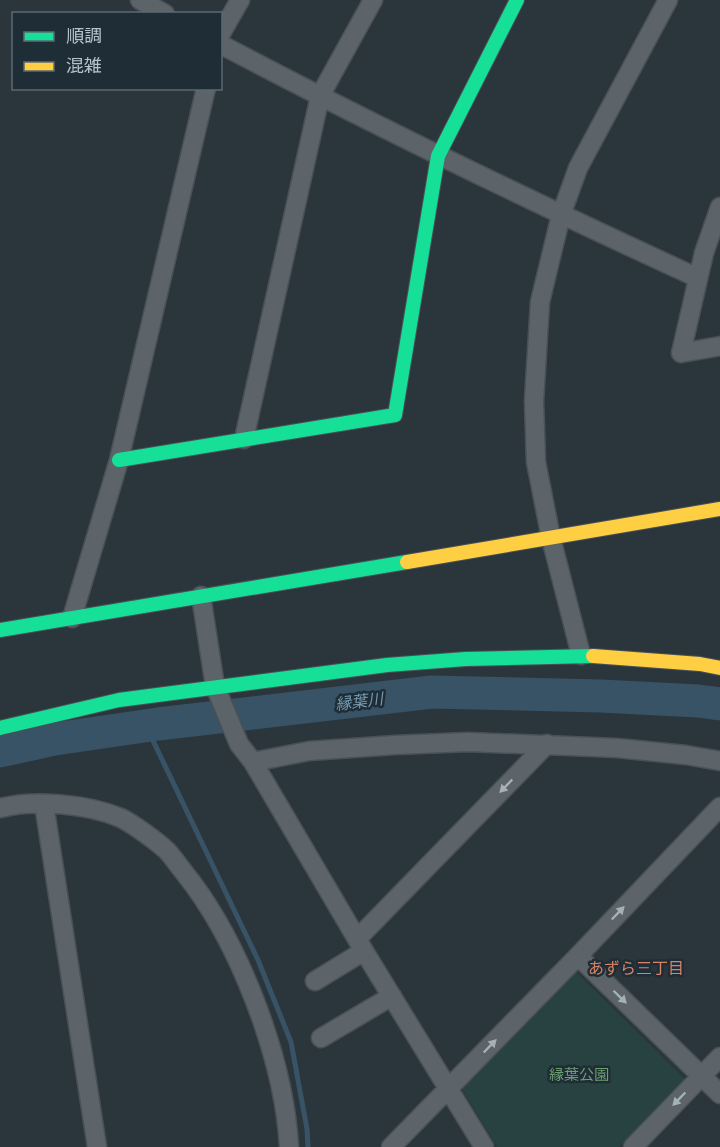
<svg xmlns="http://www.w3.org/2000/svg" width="720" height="1147" font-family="'Source Sans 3','Noto Sans JP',sans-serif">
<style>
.green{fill:#284141}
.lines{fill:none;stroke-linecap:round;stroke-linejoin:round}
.stream{stroke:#385366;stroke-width:5}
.river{stroke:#385366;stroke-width:33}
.street-casing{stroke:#4a5156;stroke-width:21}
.fast-casing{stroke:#4a5156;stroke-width:16}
.slow-casing{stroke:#4a5156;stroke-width:16}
.street{stroke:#5d6469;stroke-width:18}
.fast{stroke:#16e098;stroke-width:14}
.slow{stroke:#ffcf43;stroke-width:14}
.oneway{fill:#a5b0b8}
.labels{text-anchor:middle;stroke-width:5;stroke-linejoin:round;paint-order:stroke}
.park-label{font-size:15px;fill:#6d9e70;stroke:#1f2d37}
.water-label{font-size:16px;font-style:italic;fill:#7699b0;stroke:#1f2d37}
.neighbourhood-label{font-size:16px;fill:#d98365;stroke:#1f2d37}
</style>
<rect width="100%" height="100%" fill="#2b363c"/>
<path class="green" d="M 576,972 L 685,1079 L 619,1147 L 497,1147 L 462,1089 Z"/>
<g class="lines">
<path class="stream" d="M 146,726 L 258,960 L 291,1042 L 307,1129 L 308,1147"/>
<path class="river" d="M 0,751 L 55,739 L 158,724 L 432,692 L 601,696 L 698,701 L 720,704"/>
<defs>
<path id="street" d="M 140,0 L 165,14
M 220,35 L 240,0
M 220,44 C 377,127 537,204 698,278
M 720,207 L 704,253 L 681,353 L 720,346
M 244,439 L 320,96 L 373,0
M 201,596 L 215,686 L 239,744 L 253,762 L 364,951 L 484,1147
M 72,618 L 119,460 L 206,88
M 581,655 L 551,538 L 536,462 L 534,401 L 540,302 L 561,215 L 578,168 L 668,0
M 253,762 L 309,751 L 395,745 L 468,742 L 617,748 L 686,755 L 720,761
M 44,804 L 97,1147
M 0,808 C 34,799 88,804 121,818 C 133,824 155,840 165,849 C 172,855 177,864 183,871 C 239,940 284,1058 289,1147
M 357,939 L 547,744
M 578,956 L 720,1094
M 315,981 L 364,951
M 321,1038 L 392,996
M 391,1147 L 578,956 L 720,807
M 633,1147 L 720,1057"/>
<path id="fast" d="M 119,460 L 395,415 L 438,156 L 517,0
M 0,630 L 407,562
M 0,728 L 119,700 L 387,665 L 466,659 L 593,656"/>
<path id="slow" d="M 407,562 L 720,509
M 593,656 L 700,664 L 720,668"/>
</defs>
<use href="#street" class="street-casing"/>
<use href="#fast" class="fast-casing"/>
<use href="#slow" class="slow-casing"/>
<use href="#street" class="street"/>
<use href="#fast" class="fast"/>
<use href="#slow" class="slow"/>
</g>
<defs><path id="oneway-solid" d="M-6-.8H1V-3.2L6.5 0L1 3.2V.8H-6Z" transform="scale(1.5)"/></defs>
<g class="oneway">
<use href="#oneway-solid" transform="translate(506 786) rotate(134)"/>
<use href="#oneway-solid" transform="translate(618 913) rotate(-46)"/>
<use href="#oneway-solid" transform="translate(620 997) rotate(44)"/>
<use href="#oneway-solid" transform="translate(490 1046) rotate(-46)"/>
<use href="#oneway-solid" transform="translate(679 1099) rotate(134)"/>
</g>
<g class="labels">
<g class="park-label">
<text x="579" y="1080">縁葉公園</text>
</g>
<g class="water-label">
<text transform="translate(359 701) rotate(-7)" y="6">縁葉川</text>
</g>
<g class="neighbourhood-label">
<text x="636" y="974">あずら三丁目</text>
</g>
</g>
<rect x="12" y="12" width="210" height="78" fill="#1f2d37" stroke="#5c6973" stroke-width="1.5"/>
<rect x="24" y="32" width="30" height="9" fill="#16e098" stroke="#5c6973" stroke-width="1.5"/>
<text x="66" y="42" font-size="18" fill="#b7c3cc">順調</text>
<rect x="24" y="62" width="30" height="9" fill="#ffcf43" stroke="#5c6973" stroke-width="1.5"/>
<text x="66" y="72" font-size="18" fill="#b7c3cc">混雑</text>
</svg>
